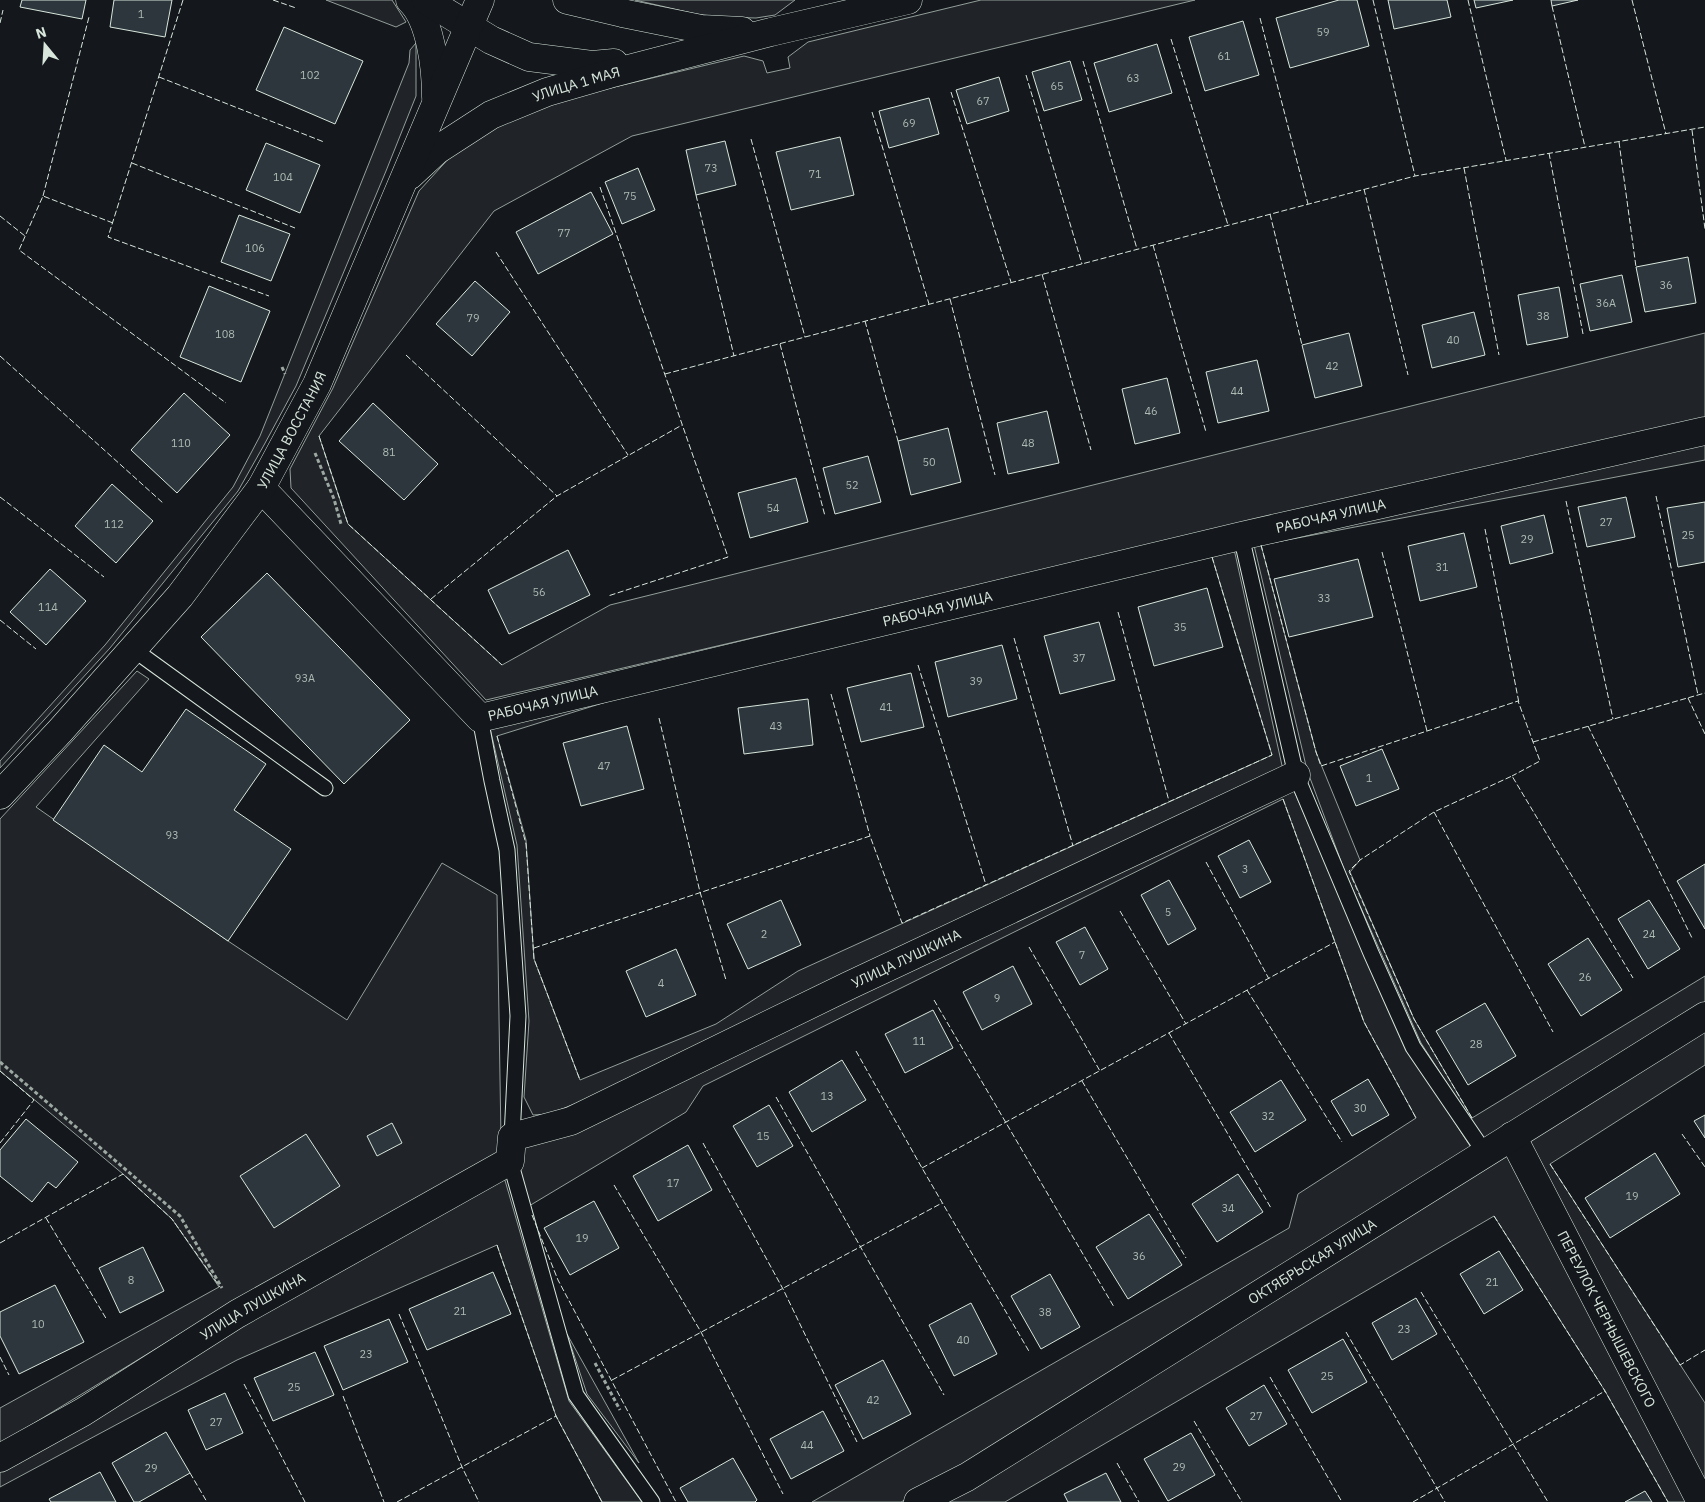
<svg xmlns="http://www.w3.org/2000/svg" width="1705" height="1502" font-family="'IBM Plex Sans',sans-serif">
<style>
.green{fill:#202428;stroke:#939e99}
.building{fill:#2c363c;stroke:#d8e6dc}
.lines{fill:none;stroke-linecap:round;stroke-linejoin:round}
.service-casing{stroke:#d8e6dc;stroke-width:17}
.minor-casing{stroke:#d8e6dc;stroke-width:29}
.secondary-casing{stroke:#d8e6dc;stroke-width:29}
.path{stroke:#9da8a2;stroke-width:3;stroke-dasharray:4 2.5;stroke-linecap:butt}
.service{stroke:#14181c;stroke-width:15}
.minor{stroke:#14181c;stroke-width:28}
.secondary{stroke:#14181c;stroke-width:28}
.fence{stroke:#d8e6dc;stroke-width:1;stroke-dasharray:6 2.5;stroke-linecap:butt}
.labels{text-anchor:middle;stroke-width:4;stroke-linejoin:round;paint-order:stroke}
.number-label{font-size:11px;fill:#adbab4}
.street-label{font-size:14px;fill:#d8e6dc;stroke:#14181c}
</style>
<rect width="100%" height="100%" fill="#14181c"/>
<path class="green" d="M 326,0 L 392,0 L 406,22 L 396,27 Z
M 635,0 L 795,0 L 775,15 L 756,18 L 718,17 L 696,14 Z
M 981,0 L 1195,0 L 632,136 L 494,211 L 319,436 L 348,524 L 502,665 L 610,605 L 1705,333 L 1705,421 L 1244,523 L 486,700 L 291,488 L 290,469 L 333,388 L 419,191 L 451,156 L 491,129 L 552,102 L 744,56 L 763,61 L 767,73 L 790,68 L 788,57 L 808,42 Z
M 416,43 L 416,96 L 386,171 L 296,386 L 264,445 L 238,491 L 110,648 L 0,768 L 0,761 L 105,645 L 233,487 L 260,436 L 409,63 L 410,50 Z
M 1705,440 L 1705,460 L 1261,545 L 1316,752 L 1360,860 L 1350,872 L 1414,1019 L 1472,1118 L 1705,976 L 1705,1002 L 1507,1126 L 1483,1139 L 1421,1043 L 1345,872 L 1307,770 L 1253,541 Z
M 1234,549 L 1283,770 L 582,1101 L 549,1114 L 533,1115 L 524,1097 L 529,1021 L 517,845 L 490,728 L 622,697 L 497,736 L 526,840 L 534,959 L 580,1080 L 716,1024 L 798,971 L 1272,755 L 1212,557 Z
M 137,671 L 149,679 L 36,807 L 228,941 L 347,1020 L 442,863 L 497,895 L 501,1139 L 499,1156 L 244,1295 L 0,1444 L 0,1408 L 219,1287 L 172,1219 L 123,1174 L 0,1071 L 0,819 Z
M 1291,784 L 1407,1049 L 1472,1149 L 962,1471 L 901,1502 L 812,1502 L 1289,1228 L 1298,1194 L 1416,1118 L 1364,1022 L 1283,799 L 703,1086 L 686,1112 L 529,1206 L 510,1161 L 533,1140 Z
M 1705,1029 L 1705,1065 L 1550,1164 L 1705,1403 L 1705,1492 L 1525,1141 Z
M 1508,1149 L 1691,1502 L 1668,1502 L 1605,1391 L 1494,1216 L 1005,1502 L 935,1502 Z
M 504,1177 L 569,1401 L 642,1502 L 602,1502 L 556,1416 L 497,1245 L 237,1360 L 0,1487 L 0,1471 L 245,1322 Z
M 567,1334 L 639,1463 L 587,1394 Z"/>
<path class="building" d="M 22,0 L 86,0 L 82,19 L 20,7 Z
M 114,0 L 172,0 L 165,37 L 110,27 Z
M 1339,0 L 1357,0 L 1369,46 L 1290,68 L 1276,18 Z
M 1388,0 L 1447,0 L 1451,17 L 1394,29 Z
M 1474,0 L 1513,0 L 1476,8 Z
M 1551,0 L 1578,0 L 1552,6 Z
M 1243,21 L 1259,75 L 1205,91 L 1189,37 Z
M 284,27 L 363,61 L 335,124 L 256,90 Z
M 1157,44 L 1172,93 L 1109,112 L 1094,63 Z
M 1070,61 L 1082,100 L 1044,111 L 1032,72 Z
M 999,77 L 1009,111 L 967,124 L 956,90 Z
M 929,98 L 939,134 L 889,148 L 879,111 Z
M 840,137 L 854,195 L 791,210 L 776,152 Z
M 725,141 L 736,185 L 696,195 L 686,150 Z
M 266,143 L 320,165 L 300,213 L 246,190 Z
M 638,168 L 655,210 L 622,224 L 605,182 Z
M 591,192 L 613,234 L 538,274 L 516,232 Z
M 239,215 L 290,234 L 271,281 L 221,262 Z
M 1688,257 L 1696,303 L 1645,312 L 1636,267 Z
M 1622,275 L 1632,322 L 1590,331 L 1580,284 Z
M 475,281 L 510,312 L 472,356 L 436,324 Z
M 209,286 L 270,311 L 241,382 L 180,357 Z
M 1559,287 L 1568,337 L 1527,345 L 1518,295 Z
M 1474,312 L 1485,355 L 1432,368 L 1422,325 Z
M 1349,333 L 1362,386 L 1315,398 L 1302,345 Z
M 1257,360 L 1269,411 L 1218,423 L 1206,372 Z
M 1167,378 L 1180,433 L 1135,444 L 1122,389 Z
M 184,393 L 230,435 L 177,493 L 131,450 Z
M 373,403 L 438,464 L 404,500 L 339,441 Z
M 1047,411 L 1059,463 L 1008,474 L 997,423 Z
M 948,428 L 961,482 L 911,495 L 898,441 Z
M 868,456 L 881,502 L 835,514 L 823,468 Z
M 796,478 L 808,522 L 750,538 L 738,493 Z
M 112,484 L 153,521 L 116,563 L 75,526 Z
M 1626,497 L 1635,537 L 1587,547 L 1578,507 Z
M 1705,502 L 1705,562 L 1678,567 L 1667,508 Z
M 1544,515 L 1553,553 L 1510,564 L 1501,526 Z
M 1464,533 L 1477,587 L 1420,601 L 1408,546 Z
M 568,550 L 590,595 L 509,634 L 488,590 Z
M 1358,559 L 1373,617 L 1289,637 L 1274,579 Z
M 50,569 L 86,601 L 46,645 L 10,612 Z
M 267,573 L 410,720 L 344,784 L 201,637 Z
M 1207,588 L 1223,647 L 1154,666 L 1138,607 Z
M 1099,622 L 1115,680 L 1060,694 L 1044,636 Z
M 1002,645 L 1017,699 L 948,717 L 935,662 Z
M 911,673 L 924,727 L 861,742 L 847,688 Z
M 808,699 L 813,745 L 744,754 L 738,708 Z
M 186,709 L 266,764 L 234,810 L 291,849 L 228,941 L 53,820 L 104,745 L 142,772 Z
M 627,726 L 644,789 L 581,806 L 563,743 Z
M 1382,749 L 1399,789 L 1356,806 L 1340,766 Z
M 1249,840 L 1271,882 L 1240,898 L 1218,856 Z
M 1705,864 L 1705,929 L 1677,881 Z
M 1169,880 L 1196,929 L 1168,945 L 1141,895 Z
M 781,900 L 801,945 L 748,969 L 727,924 Z
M 1649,900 L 1680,949 L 1648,969 L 1618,919 Z
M 1085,927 L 1108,969 L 1080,985 L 1056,942 Z
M 1588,938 L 1622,990 L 1581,1016 L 1548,964 Z
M 676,949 L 696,995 L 646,1017 L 626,971 Z
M 1013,966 L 1032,1004 L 982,1030 L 963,992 Z
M 1485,1003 L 1516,1056 L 1468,1085 L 1436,1031 Z
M 933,1010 L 953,1048 L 905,1073 L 885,1034 Z
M 842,1060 L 866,1100 L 812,1132 L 789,1092 Z
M 1368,1079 L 1389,1115 L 1352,1136 L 1331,1101 Z
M 1281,1080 L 1306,1120 L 1255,1152 L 1230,1112 Z
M 769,1105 L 793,1146 L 757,1167 L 733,1126 Z
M 1705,1115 L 1705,1138 L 1694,1121 Z
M 26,1119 L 78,1162 L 56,1188 L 48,1182 L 32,1202 L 0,1176 L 0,1150 Z
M 392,1123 L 402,1143 L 377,1156 L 367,1136 Z
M 306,1134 L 340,1186 L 274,1228 L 240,1176 Z
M 688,1145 L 712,1190 L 658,1221 L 633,1176 Z
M 1655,1153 L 1680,1194 L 1610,1238 L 1585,1198 Z
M 1238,1174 L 1263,1212 L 1217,1242 L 1192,1204 Z
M 594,1201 L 619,1248 L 570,1275 L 544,1228 Z
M 1149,1214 L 1182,1265 L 1128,1299 L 1096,1247 Z
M 143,1247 L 164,1291 L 120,1313 L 99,1268 Z
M 1499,1251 L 1523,1290 L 1484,1314 L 1460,1274 Z
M 493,1272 L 511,1314 L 427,1350 L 409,1309 Z
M 1050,1274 L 1080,1327 L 1041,1349 L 1011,1296 Z
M 55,1285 L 84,1342 L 19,1374 L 0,1336 L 0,1312 Z
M 1416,1298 L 1437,1334 L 1392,1360 L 1372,1323 Z
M 971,1303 L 997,1354 L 954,1376 L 929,1325 Z
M 389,1319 L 408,1362 L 343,1390 L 324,1346 Z
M 1343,1339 L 1367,1382 L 1312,1413 L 1288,1370 Z
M 315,1352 L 334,1395 L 273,1421 L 254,1378 Z
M 883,1360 L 911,1414 L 863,1439 L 835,1385 Z
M 1264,1385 L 1287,1424 L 1249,1446 L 1226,1408 Z
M 225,1393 L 243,1433 L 206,1450 L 188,1410 Z
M 823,1411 L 844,1451 L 791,1479 L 770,1439 Z
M 166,1432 L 190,1473 L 139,1502 L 134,1502 L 112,1463 Z
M 1191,1433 L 1215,1475 L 1168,1501 L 1144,1459 Z
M 733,1458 L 757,1500 L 755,1502 L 688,1502 L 680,1488 Z
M 100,1472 L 116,1502 L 51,1502 L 49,1499 Z
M 1106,1473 L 1121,1502 L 1068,1502 L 1064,1494 Z
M 1645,1491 L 1652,1502 L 1625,1502 Z"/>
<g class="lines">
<defs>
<path id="service" d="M 1241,536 L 1296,775 L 1371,953 L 1413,1047 L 1485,1153
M 133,649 L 325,788
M 480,718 L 492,781 L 507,850 L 518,1016 L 512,1137
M 510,1161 L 576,1395 L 652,1502"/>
<g id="minor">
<path id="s1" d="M 261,488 L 480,718 L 1241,536 L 1705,431"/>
<path id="s2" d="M 1512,1136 L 1701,1502"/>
<path id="s3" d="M 0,1458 L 83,1412 L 237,1314 L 510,1161 L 512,1137 L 571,1121 L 848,986 L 1296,775"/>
<path id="s4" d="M 918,1502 L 967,1477 L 1705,1016"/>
</g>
<g id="secondary">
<path d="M 410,0 C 431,20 436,69 436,97"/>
<path d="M 426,0 L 491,40 L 529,57 L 592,65 L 614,63"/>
<path d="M 567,0 L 622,13 L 701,29 L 742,31"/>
<path id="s5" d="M 410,175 L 437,150 L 491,115 L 547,92 L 609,74 L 771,32 L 908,0"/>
<path id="s6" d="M 0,795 L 60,731 L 180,596 L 261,488 L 317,384 L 480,0"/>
</g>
</defs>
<use href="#service" class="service-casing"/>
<use href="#minor" class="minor-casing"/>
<use href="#secondary" class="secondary-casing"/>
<path class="path" d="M 282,367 L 285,374
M 315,453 L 334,499 L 341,524
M 0,1062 L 180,1216 L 222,1288
M 595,1363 L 620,1410"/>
<use href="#service" class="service"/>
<use href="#minor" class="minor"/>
<use href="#secondary" class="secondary"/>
<path class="fence" d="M 183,0 L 108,237 L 269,296
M 273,0 L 296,8
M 1373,0 L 1415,176
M 1468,0 L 1506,160
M 1632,0 L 1666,134
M 1552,6 L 1585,147
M 1260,18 L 1308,204
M 0,23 L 3,10
M 1171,39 L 1228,225
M 1083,61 L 1137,249
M 1026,75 L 1082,264
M 159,77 L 324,142
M 951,92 L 1011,282
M 872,112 L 929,304
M 1692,130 L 1705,229
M 751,139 L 805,337
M 1619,142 L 1636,267
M 1549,153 L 1583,334
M 132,163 L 295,228
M 1464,168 L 1499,355
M 600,187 L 728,557 L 608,596
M 1364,189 L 1408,375
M 696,195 L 734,356
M 43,196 L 89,17
M 1270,214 L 1302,345
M 0,216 L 25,236
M 113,223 L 43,196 L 19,250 L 226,403
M 1153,245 L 1206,432
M 496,252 L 628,455
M 1042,274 L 1091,450
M 950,299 L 995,475
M 865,321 L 898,441
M 780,344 L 825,516
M 406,355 L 557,496
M 0,356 L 163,503
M 665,374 L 1415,176 L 1705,127
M 319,436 L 348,524 L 502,665
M 1656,496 L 1698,695
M 0,497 L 104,577
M 1566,501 L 1613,719
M 1485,529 L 1519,703
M 1261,545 L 1316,752 L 1321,766 L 1518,701 L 1540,761 L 1512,776
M 1382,552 L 1427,731
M 431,599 L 557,496 L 682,425
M 1118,612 L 1169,801
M 0,620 L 36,649
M 1014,638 L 1073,846
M 918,665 L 986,885
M 831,694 L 870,836
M 1688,698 L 1705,734
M 659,718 L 700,892 L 726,980
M 1588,726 L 1692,938
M 497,736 L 526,844 L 534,959 L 580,1080
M 1533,742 L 1705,693
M 1283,799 L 1364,1022 L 1416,1118
M 1434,812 L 1553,1032
M 1206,862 L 1269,979
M 1120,911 L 1186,1024
M 1029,947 L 1100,1071
M 534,948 L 870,836 L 902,923 L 1272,755 L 1212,557
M 1247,990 L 1342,1142
M 934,1000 L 1114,1307
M 1169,1033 L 1271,1208
M 856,1051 L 922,1168 L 1030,1353
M 0,1071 L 34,1100 L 0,1143
M 1082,1081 L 1186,1258
M 776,1097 L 944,1395
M 1472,1118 L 1414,1019 L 1349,871 L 1360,860 L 1434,812 L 1512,776 L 1633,978
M 1682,1134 L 1705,1167
M 703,1143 L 783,1289 L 857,1442
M 1550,1164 L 1680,1365 L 1705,1350
M 922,1168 L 1335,942
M 614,1185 L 701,1332 L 783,1494
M 532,1215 L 558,1280 L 676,1502
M 1494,1216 L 1605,1391 L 1668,1502
M 46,1218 L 107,1320
M 0,1243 L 123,1174 L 172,1219 L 220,1287
M 497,1245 L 556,1416 L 602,1502
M 1421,1292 L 1548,1502
M 399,1314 L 462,1467 L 479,1502
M 1346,1332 L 1445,1502
M 0,1357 L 9,1375
M 1270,1377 L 1342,1502
M 612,1380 L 942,1203
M 244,1384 L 305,1502
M 343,1396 L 384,1502
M 1194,1421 L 1242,1502
M 1117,1463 L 1139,1502
M 190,1473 L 207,1502
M 397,1502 L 556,1416
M 1413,1502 L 1605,1391"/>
</g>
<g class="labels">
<g class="number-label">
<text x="141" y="18">1</text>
<text x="1323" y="36">59</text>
<text x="1224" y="60">61</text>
<text x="310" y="79">102</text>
<text x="1133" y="82">63</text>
<text x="1057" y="90">65</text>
<text x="983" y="105">67</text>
<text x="909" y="127">69</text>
<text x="711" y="172">73</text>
<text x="815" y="178">71</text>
<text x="283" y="181">104</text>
<text x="630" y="200">75</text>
<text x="564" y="237">77</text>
<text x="255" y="252">106</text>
<text x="1666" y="289">36</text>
<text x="1606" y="307">36А</text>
<text x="1543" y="320">38</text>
<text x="473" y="322">79</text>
<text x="225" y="338">108</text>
<text x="1453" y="344">40</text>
<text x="1332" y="370">42</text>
<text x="1237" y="395">44</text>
<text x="1151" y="415">46</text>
<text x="181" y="447">110</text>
<text x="1028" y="447">48</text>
<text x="389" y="456">81</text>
<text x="929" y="466">50</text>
<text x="852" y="489">52</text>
<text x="773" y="512">54</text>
<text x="1606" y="526">27</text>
<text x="114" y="528">112</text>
<text x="1688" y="539">25</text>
<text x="1527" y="543">29</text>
<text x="1442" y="571">31</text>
<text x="539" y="596">56</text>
<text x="1324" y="602">33</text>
<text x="48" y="611">114</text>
<text x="1180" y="631">35</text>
<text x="1079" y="662">37</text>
<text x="305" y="682">93А</text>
<text x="976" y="685">39</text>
<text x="886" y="711">41</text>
<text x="776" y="730">43</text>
<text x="604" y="770">47</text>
<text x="1369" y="782">1</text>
<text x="172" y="839">93</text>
<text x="1245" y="873">3</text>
<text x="1168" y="916">5</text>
<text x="764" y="938">2</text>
<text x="1649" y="938">24</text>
<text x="1082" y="959">7</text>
<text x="1585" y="981">26</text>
<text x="661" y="987">4</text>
<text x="997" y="1002">9</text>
<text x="919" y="1045">11</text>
<text x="1476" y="1048">28</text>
<text x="827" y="1100">13</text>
<text x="1360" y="1112">30</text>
<text x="1268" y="1120">32</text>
<text x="763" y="1140">15</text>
<text x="673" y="1187">17</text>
<text x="1632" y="1200">19</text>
<text x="1228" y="1212">34</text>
<text x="582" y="1242">19</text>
<text x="1139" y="1260">36</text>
<text x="131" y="1284">8</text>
<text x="1492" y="1286">21</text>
<text x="460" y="1315">21</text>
<text x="1045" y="1316">38</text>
<text x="38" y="1328">10</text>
<text x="1404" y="1333">23</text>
<text x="963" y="1344">40</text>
<text x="366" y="1358">23</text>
<text x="1327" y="1380">25</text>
<text x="294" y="1391">25</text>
<text x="873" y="1404">42</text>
<text x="1256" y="1420">27</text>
<text x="216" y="1426">27</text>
<text x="807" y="1449">44</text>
<text x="1179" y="1471">29</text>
<text x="151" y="1472">29</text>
</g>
<g class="street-label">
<text dy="5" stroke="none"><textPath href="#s5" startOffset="192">УЛИЦА 1 МАЯ</textPath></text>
<text dy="5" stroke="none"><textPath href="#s6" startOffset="469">УЛИЦА ВОССТАНИЯ</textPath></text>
<text dy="5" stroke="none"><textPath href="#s1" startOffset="1192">РАБОЧАЯ УЛИЦА</textPath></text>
<text dy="5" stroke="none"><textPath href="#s1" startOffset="788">РАБОЧАЯ УЛИЦА</textPath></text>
<text dy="5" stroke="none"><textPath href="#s1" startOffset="382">РАБОЧАЯ УЛИЦА</textPath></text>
<text dy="5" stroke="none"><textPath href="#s3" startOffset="1048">УЛИЦА ЛУШКИНА</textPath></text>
<text dy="5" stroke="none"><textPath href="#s4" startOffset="462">ОКТЯБРЬСКАЯ УЛИЦА</textPath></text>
<text dy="5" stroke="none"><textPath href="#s3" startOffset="295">УЛИЦА ЛУШКИНА</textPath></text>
<text dy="5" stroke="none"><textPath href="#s2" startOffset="206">ПЕРЕУЛОК ЧЕРНЫШЕВСКОГО</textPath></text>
</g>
</g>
<g transform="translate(45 45) rotate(342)" stroke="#14181c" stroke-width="4" paint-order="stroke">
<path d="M0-4L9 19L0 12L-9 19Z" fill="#d8e6dc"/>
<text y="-8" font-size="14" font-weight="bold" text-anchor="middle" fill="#d8e6dc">N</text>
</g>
</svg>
